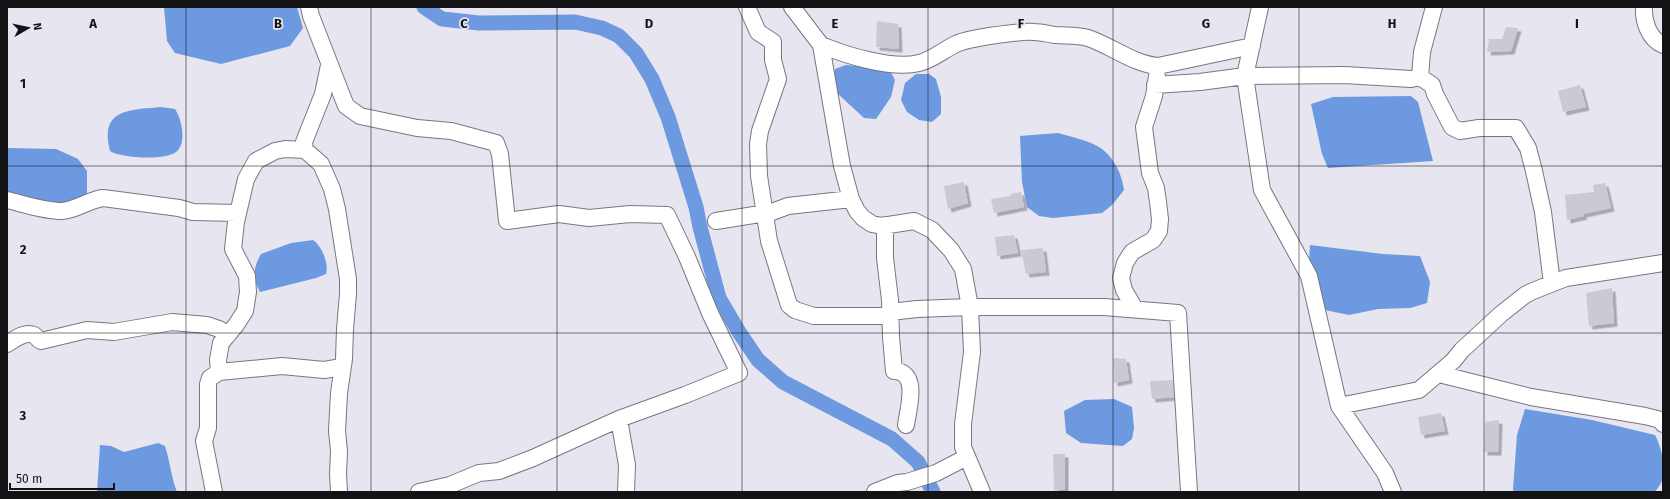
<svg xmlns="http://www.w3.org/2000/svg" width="1670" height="499" font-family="'Fira Sans',sans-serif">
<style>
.water{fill:#6c99df}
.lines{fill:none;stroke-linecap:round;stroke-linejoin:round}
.canal{stroke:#6c99df;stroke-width:15}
.building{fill:#cac9d4;filter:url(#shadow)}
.minor-casing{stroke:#787781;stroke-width:18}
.minor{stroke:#fff;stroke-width:16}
.grid{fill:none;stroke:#131316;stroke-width:1;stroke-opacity:0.55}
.grid-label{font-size:13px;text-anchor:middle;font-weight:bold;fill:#131316;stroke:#e6e5f0;stroke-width:3.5;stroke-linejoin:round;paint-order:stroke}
</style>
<defs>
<filter id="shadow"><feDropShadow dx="3.5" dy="3.5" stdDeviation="0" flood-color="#0004"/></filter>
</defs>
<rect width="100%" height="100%" fill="#e6e5f0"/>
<path class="water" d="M 164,7 L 297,7 L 303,28 L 290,46 L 221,64 L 175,53 L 167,41 Z
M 846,65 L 889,69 L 895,80 L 891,97 L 876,119 L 864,118 L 836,92 L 833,80 L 835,69 Z
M 916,74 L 929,74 L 936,79 L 941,97 L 941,114 L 932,122 L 919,120 L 907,112 L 901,100 L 905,83 Z
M 1411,96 L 1418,102 L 1433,161 L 1328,168 L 1322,154 L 1311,104 L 1333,97 Z
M 161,107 L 175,109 C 182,119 187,144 176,152 C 164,161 121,158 110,151 C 99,109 129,110 161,107 Z
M 1058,133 C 1071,137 1092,141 1102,149 C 1115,159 1122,175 1124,190 L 1112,205 L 1102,213 L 1053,218 L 1039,216 L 1027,207 L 1022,182 L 1020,136 Z
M 7,148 L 56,149 L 78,159 L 87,171 L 87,193 L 81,203 L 31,203 L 7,195 Z
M 313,240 C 322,246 329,264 326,274 L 316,278 L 260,292 C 252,278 253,268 261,254 L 291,243 Z
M 1310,245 L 1383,254 L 1420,256 L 1430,282 L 1427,303 L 1410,308 L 1378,309 L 1349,315 L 1325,310 L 1309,262 Z
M 1114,399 L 1132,407 L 1134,428 L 1132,439 L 1123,446 L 1081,443 L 1066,433 L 1064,411 L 1085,400 Z
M 1525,409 L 1592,420 L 1655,435 C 1661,446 1667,469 1662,481 C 1660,485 1657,489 1655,492 L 1514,492 L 1513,489 L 1517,435 Z
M 158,443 L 165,446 C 170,461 171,477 177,492 L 97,492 L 100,445 L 111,446 L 124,452 Z"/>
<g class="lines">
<path class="canal" d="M 424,7 L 442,19 L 479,23 L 575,22 L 602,28 L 619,36 L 636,53 L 652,79 L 668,117 L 696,207 L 700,227 L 719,298 L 739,332 L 758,360 L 783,382 L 892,439 L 918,462 L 933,492"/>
</g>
<path class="building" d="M 877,21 L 898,24 L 899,49 L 876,47 Z
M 1506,27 L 1518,28 L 1511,51 L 1487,52 L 1489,39 L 1502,39 Z
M 1580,85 L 1586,107 L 1563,112 L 1558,91 Z
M 964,182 L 968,203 L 948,209 L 944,186 Z
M 1605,183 L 1611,208 L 1583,214 L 1584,216 L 1567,220 L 1565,195 L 1594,192 L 1593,185 Z
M 1021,192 L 1024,207 L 994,213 L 991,199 L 1011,196 L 1011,194 Z
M 1014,235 L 1018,253 L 997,256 L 995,237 Z
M 1043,248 L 1046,272 L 1026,274 L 1021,250 Z
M 1612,288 L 1614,323 L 1589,326 L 1586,293 Z
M 1113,358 L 1126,359 L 1129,380 L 1114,383 Z
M 1173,380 L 1174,397 L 1152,399 L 1150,381 Z
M 1441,413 L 1445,431 L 1421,435 L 1418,417 Z
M 1499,420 L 1498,452 L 1484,452 L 1485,422 Z
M 1053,454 L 1065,454 L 1065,489 L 1054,491 Z"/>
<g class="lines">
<defs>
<path id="minor" d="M 309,7 L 311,16 L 346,106 L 360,116 L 417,128 L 451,131 L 496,143 L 500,154 L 507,221 L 559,214 L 589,218 L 630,214 L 667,215 L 687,257 L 710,313 L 739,373 L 685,395 L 619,419 L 627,465 L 626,492
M 747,7 L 758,32 L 773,42 L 773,60 L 778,79 L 760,131 L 758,144 L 759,176 L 769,241 L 789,305 L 795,310 L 814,316 L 890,316
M 792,7 L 821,45 L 842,166 L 851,199 L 857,211 L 863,218 L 872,224 L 882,226 L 914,221 L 932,230 L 951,250 L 963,269 L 970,307 L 1104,307 L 1178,313 L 1189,492
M 1260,7 L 1245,76 L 1262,190 L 1309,276 L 1339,406 L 1385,473 L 1393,492
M 1644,7 C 1643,21 1649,39 1663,45
M 821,45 C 845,55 893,70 919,63 C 932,60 942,51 954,45 C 966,38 1019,31 1034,32 C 1041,32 1048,34 1055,35 C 1067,36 1077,35 1088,38 C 1112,46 1133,64 1158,66 L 1252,46
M 329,65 L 323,94 L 304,142 L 305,150 L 321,164 L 332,189 L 337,209 L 348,279 L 348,294 L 345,329 L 344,359 L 339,393 L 337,431 L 339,451 L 338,474 L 339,492
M 1420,77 L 1432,85 L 1435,94 L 1452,127 L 1460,131 L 1479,128 L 1516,128 L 1528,148 L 1534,171 L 1543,212 L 1552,283
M 1155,85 L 1200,82 L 1245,76 L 1345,75 L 1411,79 L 1420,77 L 1422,52 L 1434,7
M 305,150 L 285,149 L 275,151 L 256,161 L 246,179 L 236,222 L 233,249 L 247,276 L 248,292 L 245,311 L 236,325 L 221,343 L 218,360 L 219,372 L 282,366 L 324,370 L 342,367
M 7,200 C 24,204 44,211 62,211 C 76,210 89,200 103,198 L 179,208 L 193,212 L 238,213
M 716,221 L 772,212 L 788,206 L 851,199
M 885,225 L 885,258 L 890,300 L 891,337 L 894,371 C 920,371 908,410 906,425
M 1135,309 L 1124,290 L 1121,278 L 1125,263 L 1132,252 L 1153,240 L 1159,231 L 1160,219 L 1158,202 L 1156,188 L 1150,173 L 1144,127 L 1154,96 L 1157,76
M 890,312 L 917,309 L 970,307 L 972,352 L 963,424 L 963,447 L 982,492
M 7,344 C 14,340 24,331 34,335 C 37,337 38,340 41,341 L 87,330 L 114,332 L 172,322 L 207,325 L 219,329 L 228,335
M 1439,374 L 1531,397 L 1645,416 L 1661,420 L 1663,424
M 1339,406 L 1419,390 L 1453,361 L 1462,350 L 1501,314 L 1525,295 L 1533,291 L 1566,278 L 1663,263
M 214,492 L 204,441 L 208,428 L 208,384 L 210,378 L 219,372
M 419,492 L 450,485 L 479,473 L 499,471 L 533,458 L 619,419
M 875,492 L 898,483 L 907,482 L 936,473 L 967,457"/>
</defs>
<use href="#minor" class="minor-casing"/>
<use href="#minor" class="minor"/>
</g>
<path class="grid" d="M 186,7 L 186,492M 371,7 L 371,492M 557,7 L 557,492M 742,7 L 742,492M 928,7 L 928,492M 1113,7 L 1113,492M 1299,7 L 1299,492M 1484,7 L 1484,492M 7,166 L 1663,166M 7,333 L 1663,333"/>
<g class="grid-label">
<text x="93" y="28">A</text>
<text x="278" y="28">B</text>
<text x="464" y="28">C</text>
<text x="649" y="28">D</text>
<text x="835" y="28">E</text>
<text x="1021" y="28">F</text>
<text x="1206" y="28">G</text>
<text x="1392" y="28">H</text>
<text x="1577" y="28">I</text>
<text x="23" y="88">1</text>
<text x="23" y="254">2</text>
<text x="23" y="420">3</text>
</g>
<rect width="1670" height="499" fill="none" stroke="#131316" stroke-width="16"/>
<g transform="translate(28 28) rotate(81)" stroke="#e6e5f0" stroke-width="3" paint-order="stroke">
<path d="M0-3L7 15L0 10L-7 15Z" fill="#131316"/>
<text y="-6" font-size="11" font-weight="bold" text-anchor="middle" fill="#131316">N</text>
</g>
<path d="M10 483v6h104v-6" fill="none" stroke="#131316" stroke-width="2"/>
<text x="16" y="483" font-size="12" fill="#131316" stroke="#e6e5f0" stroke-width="3" paint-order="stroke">50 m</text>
</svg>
